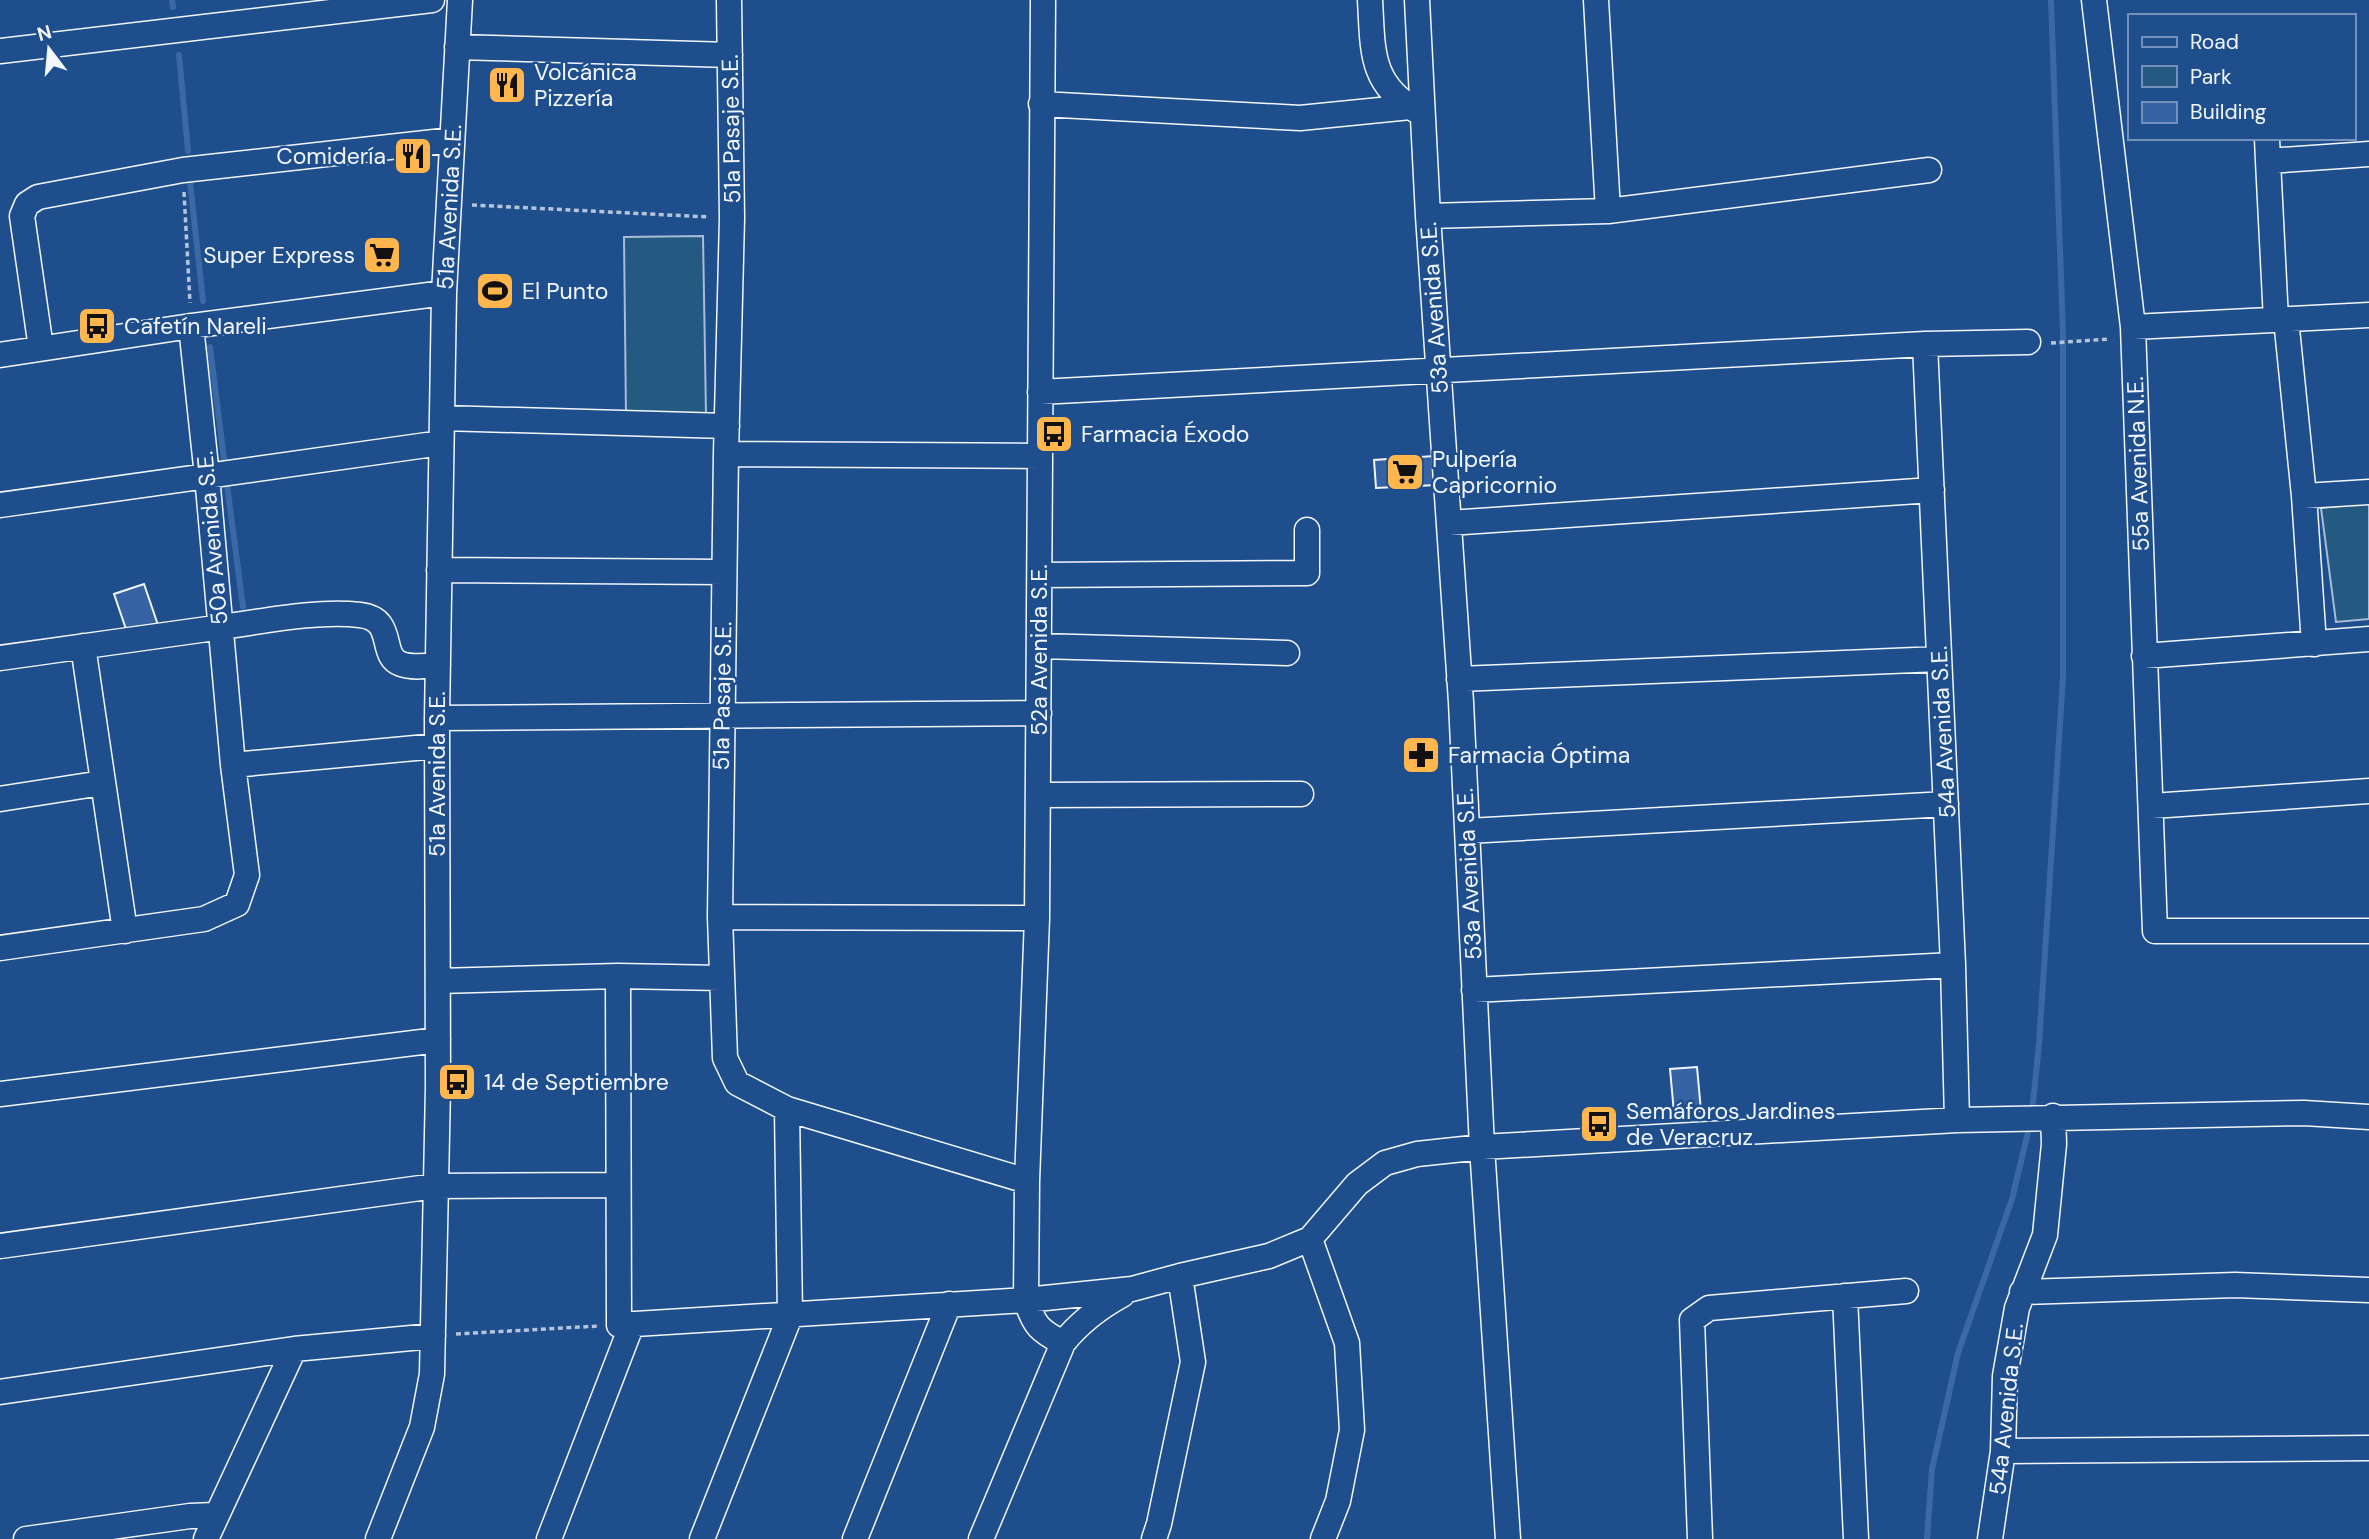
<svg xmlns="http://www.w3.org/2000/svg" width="2369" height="1539" font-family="'DM Sans',sans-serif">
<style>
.green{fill:#245a82;stroke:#a8bbd7;stroke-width:2}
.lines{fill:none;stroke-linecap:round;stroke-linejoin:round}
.stream{stroke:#3b69a3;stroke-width:6}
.building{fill:#3563a3;stroke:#f2f6ff;stroke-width:2}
.minor-casing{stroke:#f2f6ff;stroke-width:27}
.path{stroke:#b3c4dc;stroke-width:3.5;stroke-dasharray:5 3.5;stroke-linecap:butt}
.minor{stroke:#1f4e8c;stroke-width:24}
.labels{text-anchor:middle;stroke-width:5;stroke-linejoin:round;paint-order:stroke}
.poi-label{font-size:23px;fill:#f2f6ff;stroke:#1f4e8c;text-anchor:start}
.street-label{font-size:23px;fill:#f2f6ff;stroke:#1f4e8c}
</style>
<rect width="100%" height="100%" fill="#1f4e8c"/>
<path class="green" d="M 703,236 L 706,414 L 626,415 L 624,237 Z
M 2369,503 L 2369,619 L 2336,622 L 2321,508 Z"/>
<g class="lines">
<path class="stream" d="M 172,0 L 173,7
M 179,55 L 188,151
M 190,182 L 203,301
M 210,347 L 225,467
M 226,477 L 243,607
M 2032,1113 L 2039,1044 L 2063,678 L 2063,333 L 2051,0
M 1927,1539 L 1932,1469 L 1958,1353 L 2012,1199 L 2030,1124"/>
</g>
<path class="building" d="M 1434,456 L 1436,485 L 1376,488 L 1374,460 Z
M 144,584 L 158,625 L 128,635 L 114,594 Z
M 1697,1067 L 1701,1111 L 1674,1113 L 1670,1069 Z"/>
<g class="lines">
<defs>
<path id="minor" d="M 729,0 L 732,218 L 726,454 L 720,917 L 725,1058 L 737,1083 L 787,1109 L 1027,1181
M 1043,0 L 1037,918 L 1027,1181 L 1026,1300 C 1034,1326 1040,1331 1063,1343
M 1370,0 C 1373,49 1369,84 1417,111
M 1417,0 L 1428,216 L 1461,702 L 1482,1147 L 1508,1539
M 1596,0 L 1608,211
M 2094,0 L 2133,327 L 2155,931 L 2369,931
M 457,47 L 730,55
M 0,51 L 432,0
M 1041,104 L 1300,118 L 1410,107
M 2267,138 L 2268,161
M 1428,216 L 1608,211 L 1929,170
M 2286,319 L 2304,496 L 2314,644
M 2276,320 L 2268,161 L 2369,154
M 2133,327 L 2369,315
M 1925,344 L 1953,965 L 1957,1120
M 41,348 L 22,216 L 27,204 L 38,197 L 183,170 L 452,140
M 0,355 L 191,326 L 444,293
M 1040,392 L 1925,344 L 2028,342
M 442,418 L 727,426
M 726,454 L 1040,456
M 2304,496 L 2369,492
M 0,505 L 441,443
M 1449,523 L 1932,490
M 439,570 L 724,572
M 1040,575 L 1307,573 L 1307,530
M 83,646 L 125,931
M 1039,646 L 1287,653
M 2144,656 L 2369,639
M 0,658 C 74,648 148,637 222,627 C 265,621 318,610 360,615 C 397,619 378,656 401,664 C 412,668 426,666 438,665
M 1459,679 L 1939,659
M 437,718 L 1039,713
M 233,765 L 437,746
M 1038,795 L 1301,794
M 0,799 L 102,783
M 2152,806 L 2369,791
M 1468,831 L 1946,804
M 720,917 L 1037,918
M 0,948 L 204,919 L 237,904 L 247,875 L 233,765 L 207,476 L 191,326
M 618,976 L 619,1325 L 1026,1300 L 1132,1289 L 1180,1276 L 1269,1256 L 1310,1239 L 1357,1184 L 1385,1163 L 1417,1154 L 1482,1147 L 1957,1120 L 2304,1113 L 2369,1117
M 438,981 L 618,976 L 721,978
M 1474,990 L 1953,965
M 0,1094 L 438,1040
M 1310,1239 L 1347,1343 L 1352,1430 L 1338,1501 L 1323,1539
M 0,1246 L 435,1186 L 618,1185
M 2022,1292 L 2235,1285 L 2369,1290
M 1845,1296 L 1856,1539
M 0,1392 L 294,1349 L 433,1336
M 2003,1451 L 2369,1448
M 26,1539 L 190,1516 L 215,1515
M 206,1539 L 294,1349
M 378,1539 L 422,1427 L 432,1374 L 438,1087 L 437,718 L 444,293 L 460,0
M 549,1539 L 632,1324
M 702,1539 L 790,1316 L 787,1109
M 855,1539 L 949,1304
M 981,1539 L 1063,1343 C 1080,1322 1098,1308 1122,1295
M 1154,1539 L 1159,1524 L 1193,1362 L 1180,1276
M 1700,1539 L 1692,1320 L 1709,1308 L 1906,1291
M 1990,1539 L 2003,1451 L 2005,1376 L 2017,1308 L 2045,1235 L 2054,1144 L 2053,1116"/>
</defs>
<use href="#minor" class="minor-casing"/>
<path class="path" d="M 184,192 L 190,303
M 472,205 L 709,217
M 2051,343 L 2110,339
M 456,1334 L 599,1326"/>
<use href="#minor" class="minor"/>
</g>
<defs>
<symbol id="restaurant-square" viewBox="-11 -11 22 22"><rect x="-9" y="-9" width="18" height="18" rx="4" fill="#ffb74d" stroke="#1f4e8c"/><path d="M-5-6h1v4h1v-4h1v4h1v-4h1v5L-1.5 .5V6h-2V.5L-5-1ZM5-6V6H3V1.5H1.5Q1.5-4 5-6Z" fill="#111"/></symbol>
<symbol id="supermarket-square" viewBox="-11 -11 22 22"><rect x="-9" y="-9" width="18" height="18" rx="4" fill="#ffb74d" stroke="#1f4e8c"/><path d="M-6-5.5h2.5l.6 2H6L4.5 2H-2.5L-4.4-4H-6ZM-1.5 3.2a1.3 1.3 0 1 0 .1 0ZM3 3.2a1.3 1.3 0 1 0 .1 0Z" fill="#111"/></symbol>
<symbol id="stadium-square" viewBox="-11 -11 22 22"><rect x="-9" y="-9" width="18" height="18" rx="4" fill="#ffb74d" stroke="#1f4e8c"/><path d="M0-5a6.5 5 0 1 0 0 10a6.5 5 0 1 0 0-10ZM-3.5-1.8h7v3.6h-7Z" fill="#111"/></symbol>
<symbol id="bus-square" viewBox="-11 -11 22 22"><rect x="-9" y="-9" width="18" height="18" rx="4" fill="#ffb74d" stroke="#1f4e8c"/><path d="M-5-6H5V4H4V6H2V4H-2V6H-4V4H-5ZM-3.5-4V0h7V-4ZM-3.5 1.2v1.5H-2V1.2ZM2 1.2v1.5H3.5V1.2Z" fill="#111"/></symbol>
<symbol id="pharmacy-square" viewBox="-11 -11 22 22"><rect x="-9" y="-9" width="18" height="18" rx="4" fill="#ffb74d" stroke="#1f4e8c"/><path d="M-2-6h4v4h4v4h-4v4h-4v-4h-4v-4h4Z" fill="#111"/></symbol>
</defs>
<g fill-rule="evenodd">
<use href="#restaurant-square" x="485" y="63" width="44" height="44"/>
<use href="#restaurant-square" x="391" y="134" width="44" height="44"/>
<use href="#supermarket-square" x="360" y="233" width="44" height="44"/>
<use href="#stadium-square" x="473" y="269" width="44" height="44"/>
<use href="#bus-square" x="75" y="304" width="44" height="44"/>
<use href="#bus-square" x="1032" y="412" width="44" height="44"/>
<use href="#supermarket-square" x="1383" y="450" width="44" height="44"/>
<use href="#pharmacy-square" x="1399" y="733" width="44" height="44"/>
<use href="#bus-square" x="435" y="1060" width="44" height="44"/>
<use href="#bus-square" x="1577" y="1102" width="44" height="44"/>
</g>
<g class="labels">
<g class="poi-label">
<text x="534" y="80">Volcánica<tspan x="534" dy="26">Pizzería</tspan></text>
<text x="386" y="164" text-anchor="end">Comidería</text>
<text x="355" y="263" text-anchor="end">Super Express</text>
<text x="522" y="299">El Punto</text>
<text x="124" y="334">Cafetín Nareli</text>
<text x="1081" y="442">Farmacia Éxodo</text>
<text x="1432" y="467">Pulpería<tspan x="1432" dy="26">Capricornio</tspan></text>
<text x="1448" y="763">Farmacia Óptima</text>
<text x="484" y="1090">14 de Septiembre</text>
<text x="1626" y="1119">Semáforos Jardines<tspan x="1626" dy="26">de Veracruz</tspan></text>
</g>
<g class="street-label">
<text transform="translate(731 129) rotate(-91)" y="8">51a Pasaje S.E.</text>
<text transform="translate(449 207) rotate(-87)" y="8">51a Avenida S.E.</text>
<text transform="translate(1434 308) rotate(-94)" y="8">53a Avenida S.E.</text>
<text transform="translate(2138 464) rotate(-92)" y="8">55a Avenida N.E.</text>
<text transform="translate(212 538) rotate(-95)" y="8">50a Avenida S.E.</text>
<text transform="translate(1039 650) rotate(-90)" y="8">52a Avenida S.E.</text>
<text transform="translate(722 696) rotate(-89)" y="8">51a Pasaje S.E.</text>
<text transform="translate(1943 732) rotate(-93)" y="8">54a Avenida S.E.</text>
<text transform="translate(437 774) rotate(-90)" y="8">51a Avenida S.E.</text>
<text transform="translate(1469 874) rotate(-93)" y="8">53a Avenida S.E.</text>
<text transform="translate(2006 1409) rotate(-84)" y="8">54a Avenida S.E.</text>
</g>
</g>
<rect x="2128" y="14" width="228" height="126" fill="#1f4e8c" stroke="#7391ba" stroke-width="2"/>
<rect x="2142" y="37" width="35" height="10" fill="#1f4e8c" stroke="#7391ba" stroke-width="2"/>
<text x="2190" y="49" font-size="21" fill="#f2f6ff">Road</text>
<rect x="2142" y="66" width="35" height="21" fill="#245a82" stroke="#7391ba" stroke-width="2"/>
<text x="2190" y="84" font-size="21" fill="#f2f6ff">Park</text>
<rect x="2142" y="102" width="35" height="21" fill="#3563a3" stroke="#7391ba" stroke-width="2"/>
<text x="2190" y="119" font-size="21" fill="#f2f6ff">Building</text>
<g transform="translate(49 49) rotate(344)" stroke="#1f4e8c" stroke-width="5" paint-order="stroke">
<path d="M0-5L12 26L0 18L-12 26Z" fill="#f2f6ff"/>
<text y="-10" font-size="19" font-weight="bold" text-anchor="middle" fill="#f2f6ff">N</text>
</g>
</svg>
